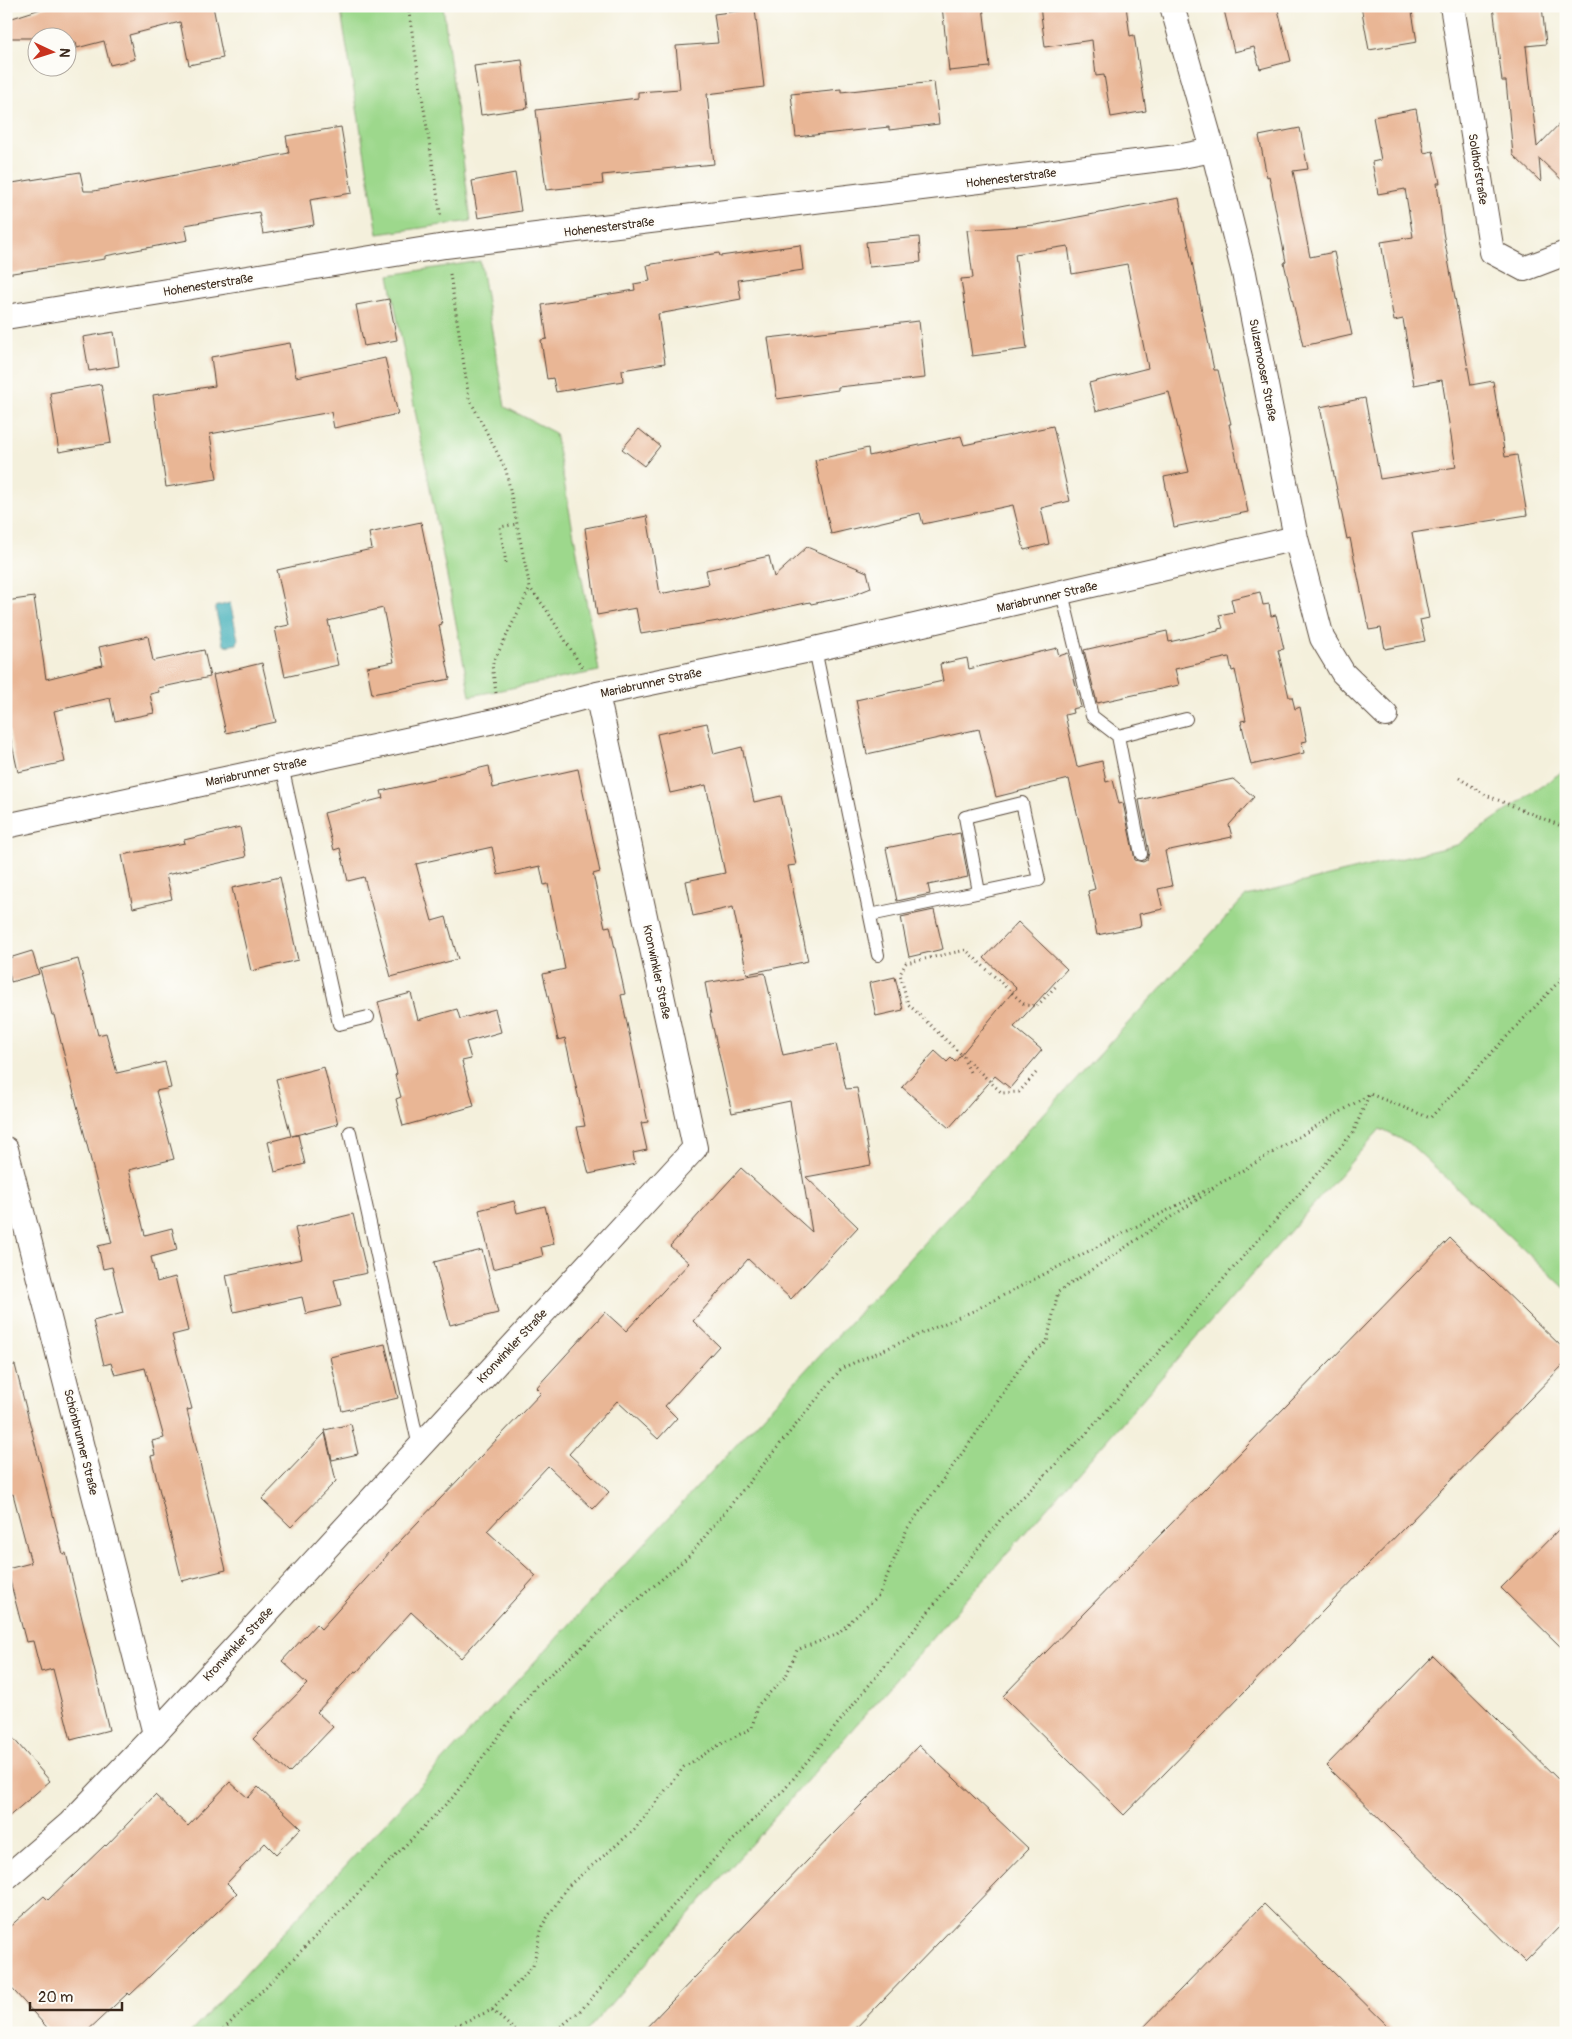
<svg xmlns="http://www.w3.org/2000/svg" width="1572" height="2039" font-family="Pangolin,sans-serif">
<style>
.green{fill:#9dd88c;stroke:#6c8155}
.water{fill:#3cadb8;stroke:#3c6c6b}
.building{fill:#e9b695}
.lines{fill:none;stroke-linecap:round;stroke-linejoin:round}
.service-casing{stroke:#57483a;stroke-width:14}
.minor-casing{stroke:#57483a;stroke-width:26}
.path{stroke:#57483a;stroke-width:3;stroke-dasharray:1 4;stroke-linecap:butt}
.service{stroke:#fff;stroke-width:12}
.minor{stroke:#fff;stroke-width:24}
.labels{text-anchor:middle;stroke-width:4;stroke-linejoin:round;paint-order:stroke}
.street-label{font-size:12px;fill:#3b2a1e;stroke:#fdfcf7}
</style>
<rect width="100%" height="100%" fill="#fdfcf7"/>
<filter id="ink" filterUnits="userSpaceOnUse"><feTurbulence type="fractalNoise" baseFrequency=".02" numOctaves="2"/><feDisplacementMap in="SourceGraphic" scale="10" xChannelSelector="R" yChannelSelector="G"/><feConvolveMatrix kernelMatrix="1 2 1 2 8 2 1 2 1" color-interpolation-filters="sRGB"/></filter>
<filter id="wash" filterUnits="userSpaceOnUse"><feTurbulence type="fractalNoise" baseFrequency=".0096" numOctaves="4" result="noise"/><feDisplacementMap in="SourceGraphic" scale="20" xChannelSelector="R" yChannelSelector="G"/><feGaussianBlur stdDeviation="1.12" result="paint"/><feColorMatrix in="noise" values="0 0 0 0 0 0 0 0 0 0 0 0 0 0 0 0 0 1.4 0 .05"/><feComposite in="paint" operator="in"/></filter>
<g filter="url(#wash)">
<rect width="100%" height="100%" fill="#f4f0dc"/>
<path class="green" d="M 340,6 L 443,6 L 471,221 L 378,234 Z
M 480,261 L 505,407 L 555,433 L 599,671 L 470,696 L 389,275 Z
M 1566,769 L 1566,1289 L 1409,1143 L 1380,1129 L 585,2033 L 190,2033 L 1246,896 L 1457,845 Z"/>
<path class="water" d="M 230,603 L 238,639 L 237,644 L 225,646 L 223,643 L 215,607 Z"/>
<g id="blocks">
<path class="building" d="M 50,6 L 213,6 L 223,58 L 189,65 L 180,22 L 129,35 L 135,59 L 110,65 L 104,41 L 77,48 L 76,42 L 68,44 L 68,38 L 6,38 L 6,20 Z
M 942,6 L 983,6 L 990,67 L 949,71 Z
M 1040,6 L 1126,6 L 1130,36 L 1134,35 L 1146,111 L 1111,117 L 1104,75 L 1096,76 L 1092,40 L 1045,47 Z
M 1239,6 L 1277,6 L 1291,61 L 1260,69 L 1254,47 L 1234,52 L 1224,10 Z
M 1361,6 L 1411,6 L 1417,42 L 1369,50 Z
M 1493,6 L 1542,6 L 1546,44 L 1526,46 L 1537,147 L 1566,117 L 1566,184 L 1539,158 L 1541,182 L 1513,155 L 1506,81 L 1502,81 Z
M 755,9 L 764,87 L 707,94 L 714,164 L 602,175 L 603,184 L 546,190 L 536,110 L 638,98 L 638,92 L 680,89 L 676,46 L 718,43 L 714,14 Z
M 522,60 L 528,108 L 481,115 L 474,66 Z
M 934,82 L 939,124 L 889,130 L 889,127 L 796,137 L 791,94 L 841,89 L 841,92 Z
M 1416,109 L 1424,153 L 1433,151 L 1440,183 L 1437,183 L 1443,232 L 1471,385 L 1493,381 L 1505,457 L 1517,455 L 1527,515 L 1412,533 L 1429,618 L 1420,620 L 1425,641 L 1385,649 L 1381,628 L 1369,630 L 1350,538 L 1347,539 L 1320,407 L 1365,398 L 1380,479 L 1456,467 L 1442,380 L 1414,385 L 1403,319 L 1394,321 L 1381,242 L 1413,237 L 1405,189 L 1378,194 L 1372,162 L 1381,160 L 1373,117 Z
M 341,127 L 352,193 L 310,200 L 314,225 L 263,234 L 259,212 L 185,225 L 188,240 L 105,256 L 105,259 L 6,274 L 6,184 L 80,172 L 84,191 L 94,191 L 289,153 L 286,136 Z
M 1300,128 L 1308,169 L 1293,171 L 1310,257 L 1334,252 L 1352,335 L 1303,346 L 1284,263 L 1286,262 L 1269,176 L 1267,177 L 1259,136 Z
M 515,173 L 521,211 L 478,218 L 472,181 Z
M 1179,198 L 1214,370 L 1218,370 L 1231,424 L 1229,424 L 1248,512 L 1174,527 L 1164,477 L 1189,472 L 1169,392 L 1096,411 L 1089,383 L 1148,368 L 1127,264 L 1072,274 L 1068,246 L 1015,254 L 1027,349 L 972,356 L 961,279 L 973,278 L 967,230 L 1036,225 Z
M 919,237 L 921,262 L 869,267 L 866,242 Z
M 800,245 L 803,270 L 738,280 L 741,299 L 658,314 L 665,363 L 622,370 L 623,381 L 556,392 L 553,378 L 547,379 L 541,340 L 547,339 L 542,305 L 635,290 L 634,284 L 650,281 L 647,265 L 719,253 L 720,256 Z
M 389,299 L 397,340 L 364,346 L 356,305 Z
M 919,321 L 925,378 L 838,387 L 838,390 L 777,399 L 768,338 Z
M 114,332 L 119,366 L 89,371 L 83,337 Z
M 290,343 L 296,377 L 385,358 L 398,414 L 334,428 L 331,412 L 210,434 L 217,479 L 166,487 L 153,395 L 215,386 L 211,357 Z
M 101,384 L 111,443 L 59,452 L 50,393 Z
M 1053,426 L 1070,501 L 1041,508 L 1049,544 L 1024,550 L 1013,505 L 923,524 L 920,513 L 831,534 L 815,460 L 868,448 L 869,456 L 961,436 L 964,445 Z
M 639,429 L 660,446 L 644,466 L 622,449 Z
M 647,516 L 660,594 L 709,584 L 706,570 L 769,556 L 774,577 L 807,547 L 867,572 L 871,588 L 851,596 L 811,604 L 810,602 L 719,622 L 718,621 L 641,634 L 636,608 L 597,615 L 585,528 Z
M 421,522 L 442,624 L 439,625 L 450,679 L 372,694 L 367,667 L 394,662 L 383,608 L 328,621 L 338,665 L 285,677 L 275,628 L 289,625 L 277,570 L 372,549 L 369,533 Z
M 1260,592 L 1263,605 L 1269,604 L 1271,616 L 1276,615 L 1284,649 L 1278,650 L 1289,697 L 1292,697 L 1295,709 L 1300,707 L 1307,741 L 1302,742 L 1304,753 L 1251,765 L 1241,721 L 1246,720 L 1235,670 L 1232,671 L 1229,657 L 1175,669 L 1179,685 L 1097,703 L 1084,650 L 1167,631 L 1169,642 L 1218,631 L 1218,629 L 1223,628 L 1219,615 L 1234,612 L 1231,599 Z
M 34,597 L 46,679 L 103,665 L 99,647 L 148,636 L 153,661 L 204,650 L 210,677 L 158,688 L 159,692 L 150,694 L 154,713 L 115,721 L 110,698 L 54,711 L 65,762 L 18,772 L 6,717 L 6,601 Z
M 1057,648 L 1059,656 L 1068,653 L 1081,707 L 1072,709 L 1073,713 L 1065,715 L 1077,767 L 1102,761 L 1106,782 L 1113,780 L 1119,804 L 1123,803 L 1135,860 L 1143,862 L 1147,860 L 1149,853 L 1139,800 L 1233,779 L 1254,797 L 1229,825 L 1232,837 L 1165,851 L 1172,886 L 1158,889 L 1163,909 L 1139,914 L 1141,926 L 1097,935 L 1088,891 L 1095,889 L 1069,779 L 996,797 L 979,729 L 867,754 L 856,700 L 943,681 L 940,664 L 967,658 L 969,669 Z
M 262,663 L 276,722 L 226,733 L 213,675 Z
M 707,723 L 714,754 L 742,747 L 754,802 L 781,796 L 796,865 L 788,866 L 808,961 L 747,974 L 733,907 L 693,916 L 686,881 L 725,873 L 706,785 L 670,793 L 657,734 Z
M 489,766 L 493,788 L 578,769 L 600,872 L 593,874 L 605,927 L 610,926 L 625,994 L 621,995 L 648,1122 L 641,1123 L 647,1150 L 633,1153 L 635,1164 L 589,1174 L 577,1127 L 585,1126 L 565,1038 L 558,1040 L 543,974 L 565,969 L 548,884 L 544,885 L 540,866 L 498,875 L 492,847 L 416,864 L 432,921 L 446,917 L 458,959 L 391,977 L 364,877 L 348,881 L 340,848 L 334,850 L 324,813 L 383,798 L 381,791 Z
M 240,827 L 246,857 L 166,875 L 172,899 L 133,908 L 122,855 L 185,843 L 184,840 Z
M 960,833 L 968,877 L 928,885 L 930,894 L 897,901 L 886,848 Z
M 280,877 L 298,960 L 251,971 L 232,888 Z
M 934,910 L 943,949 L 909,957 L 901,917 Z
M 1018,922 L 1067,969 L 1014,1027 L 1042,1050 L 1010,1088 L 995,1076 L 949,1128 L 902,1087 L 935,1051 L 947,1062 L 951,1058 L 955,1062 L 1016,988 L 984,958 Z
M 32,951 L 39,974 L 11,982 L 6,959 Z
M 78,959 L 98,1035 L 106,1033 L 117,1073 L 165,1062 L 171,1088 L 156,1091 L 174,1159 L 129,1170 L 145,1235 L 172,1228 L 177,1250 L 151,1257 L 157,1282 L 175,1277 L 188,1331 L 172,1335 L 192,1409 L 187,1410 L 226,1570 L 182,1581 L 151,1456 L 155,1455 L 152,1441 L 164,1438 L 145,1368 L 115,1375 L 111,1363 L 104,1365 L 93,1321 L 123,1313 L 112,1267 L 103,1269 L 98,1246 L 112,1243 L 54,1015 L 52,1015 L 40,969 Z
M 765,973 L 783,1055 L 836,1044 L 846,1089 L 857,1088 L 871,1165 L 806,1177 L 858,1227 L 791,1299 L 748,1259 L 693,1321 L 719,1346 L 665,1406 L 677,1418 L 658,1439 L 617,1401 L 569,1454 L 609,1492 L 593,1509 L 548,1466 L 487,1531 L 536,1576 L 461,1658 L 411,1612 L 357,1672 L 355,1671 L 317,1712 L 333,1727 L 289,1773 L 253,1739 L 307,1684 L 282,1661 L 316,1624 L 321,1629 L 399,1542 L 541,1393 L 536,1388 L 605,1312 L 626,1331 L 689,1263 L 670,1246 L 741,1168 L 812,1232 L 790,1101 L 732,1113 L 710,1014 L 711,1014 L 705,983 Z
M 895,977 L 903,1010 L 876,1016 L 869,983 Z
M 411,993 L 418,1020 L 457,1009 L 460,1019 L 495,1009 L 501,1032 L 466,1042 L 471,1059 L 462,1061 L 474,1106 L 403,1126 L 396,1099 L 401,1097 L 395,1075 L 397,1074 L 378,1002 Z
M 324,1067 L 338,1124 L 292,1136 L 298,1135 L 305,1164 L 275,1172 L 268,1142 L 291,1136 L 276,1079 Z
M 514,1201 L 517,1213 L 545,1206 L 554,1244 L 541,1247 L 543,1256 L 493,1269 L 479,1210 Z
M 353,1214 L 367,1273 L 334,1280 L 341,1306 L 306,1314 L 302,1297 L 234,1312 L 226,1275 L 302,1259 L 295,1228 Z
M 1450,1238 L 1566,1351 L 1566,1362 L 1124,1815 L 1003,1696 Z
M 482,1250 L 498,1313 L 450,1325 L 434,1262 Z
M 385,1344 L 398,1398 L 342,1411 L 330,1357 Z
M 15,1365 L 63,1554 L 66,1553 L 109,1730 L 71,1740 L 53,1669 L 41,1672 L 33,1641 L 26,1642 L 7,1569 L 31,1563 L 13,1494 L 6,1496 L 6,1366 Z
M 351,1424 L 358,1454 L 332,1460 L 325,1430 Z
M 325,1433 L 336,1481 L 291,1527 L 262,1499 Z
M 1566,1522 L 1566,1652 L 1501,1588 Z
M 1433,1656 L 1566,1787 L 1566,1920 L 1525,1962 L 1326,1766 Z
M 6,1730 L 50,1781 L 6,1819 Z
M 919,1745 L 1029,1849 L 851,2033 L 641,2033 Z
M 230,1782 L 248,1798 L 258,1787 L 301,1828 L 276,1854 L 265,1843 L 227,1883 L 237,1893 L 130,1995 L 128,1993 L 85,2033 L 52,2033 L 6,1982 L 6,1930 L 44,1896 L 48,1900 L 105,1845 L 106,1846 L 155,1795 L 188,1826 Z
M 1264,1904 L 1395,2033 L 1138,2033 Z"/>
</g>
</g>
<g filter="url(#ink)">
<use href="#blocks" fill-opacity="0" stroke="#57483a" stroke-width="1"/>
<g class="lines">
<defs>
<path id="service" d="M 1062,593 L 1092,716 L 1118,736 L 1186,719
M 815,649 L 878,955
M 1118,736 L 1141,854
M 282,766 L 339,1024 L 368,1017
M 870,915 L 1039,880 L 1022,803 L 965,817 L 979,892
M 350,1132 L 419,1447"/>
<path id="minor" d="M 1172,6 L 1213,150 L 1244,273 L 1296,538 L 1322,638 L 1343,673 L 1386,715
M 1452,6 L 1492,252 L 1524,269 L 1566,253
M 6,317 L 445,246 L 1177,157 L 1213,150
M 6,826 L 499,720 L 597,694 L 815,649 L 1296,538
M 6,1149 L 155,1734
M 6,1878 L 70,1823 L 155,1734 L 695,1148 L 597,694"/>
</defs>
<use href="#service" class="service-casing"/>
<use href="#minor" class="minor-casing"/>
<path class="path" d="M 408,6 L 441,218
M 450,274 L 469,398 L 506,470 L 530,588 L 546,609 L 583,669
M 506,563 L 500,527 L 517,524
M 496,693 L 492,665 L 530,588
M 1459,778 L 1486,795 L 1566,828
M 965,1062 L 971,1074
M 1036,1073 L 1019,1092 L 1002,1093 L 908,1004 L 900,974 L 906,963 L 966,950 L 1025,1005 L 1037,1006 L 1057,985
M 492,2010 L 518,2033
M 220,2033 L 453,1797 L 535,1687 L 689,1556 L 842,1368 L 973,1311 L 1230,1178 L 1370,1094 L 1430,1118 L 1566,974
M 443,2033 L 445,2030 L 492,2010 L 533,1966 L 542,1926 L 567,1887 L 634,1830 L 684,1767 L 719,1745 L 752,1728 L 757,1706 L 786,1676 L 797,1650 L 836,1635 L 879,1595 L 907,1529 L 971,1441 L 1026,1359 L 1047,1342 L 1058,1292 L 1216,1187
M 553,2033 L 581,2010 L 717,1856 L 784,1790 L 918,1625 L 1001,1519 L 1085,1435 L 1353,1133 L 1369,1095"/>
<use href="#service" class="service"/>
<use href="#minor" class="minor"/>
</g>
</g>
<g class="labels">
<g class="street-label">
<text transform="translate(1478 169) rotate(81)" y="4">Soldhofstraße</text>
<text transform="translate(1011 178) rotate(-7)" y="4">Hohenesterstraße</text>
<text transform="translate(609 227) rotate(-7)" y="4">Hohenesterstraße</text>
<text transform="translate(208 285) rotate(-9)" y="4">Hohenesterstraße</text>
<text transform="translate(1263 370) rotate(79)" y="4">Sulzemooser Straße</text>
<text transform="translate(1047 597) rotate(-13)" y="4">Mariabrunner Straße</text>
<text transform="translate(651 683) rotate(-12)" y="4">Mariabrunner Straße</text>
<text transform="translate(256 772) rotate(-12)" y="4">Mariabrunner Straße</text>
<text transform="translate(657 972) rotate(78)" y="4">Kronwinkler Straße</text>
<text transform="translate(512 1346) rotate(-47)" y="4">Kronwinkler Straße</text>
<text transform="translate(81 1442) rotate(76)" y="4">Schönbrunner Straße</text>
<text transform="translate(238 1644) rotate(-47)" y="4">Kronwinkler Straße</text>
</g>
</g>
<rect width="1572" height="2039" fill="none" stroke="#fdfcf7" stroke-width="25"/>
<g transform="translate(52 52) rotate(94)"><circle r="24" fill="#fdfcf7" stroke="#afa8a0"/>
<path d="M0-4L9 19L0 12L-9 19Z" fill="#c8321e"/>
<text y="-8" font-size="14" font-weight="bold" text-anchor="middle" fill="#3b2a1e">N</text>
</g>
<path d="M30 2002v8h92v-8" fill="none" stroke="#3b2a1e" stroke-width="2.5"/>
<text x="38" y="2002" font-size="15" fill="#3b2a1e" stroke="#fdfcf7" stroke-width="4" paint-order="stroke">20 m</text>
</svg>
